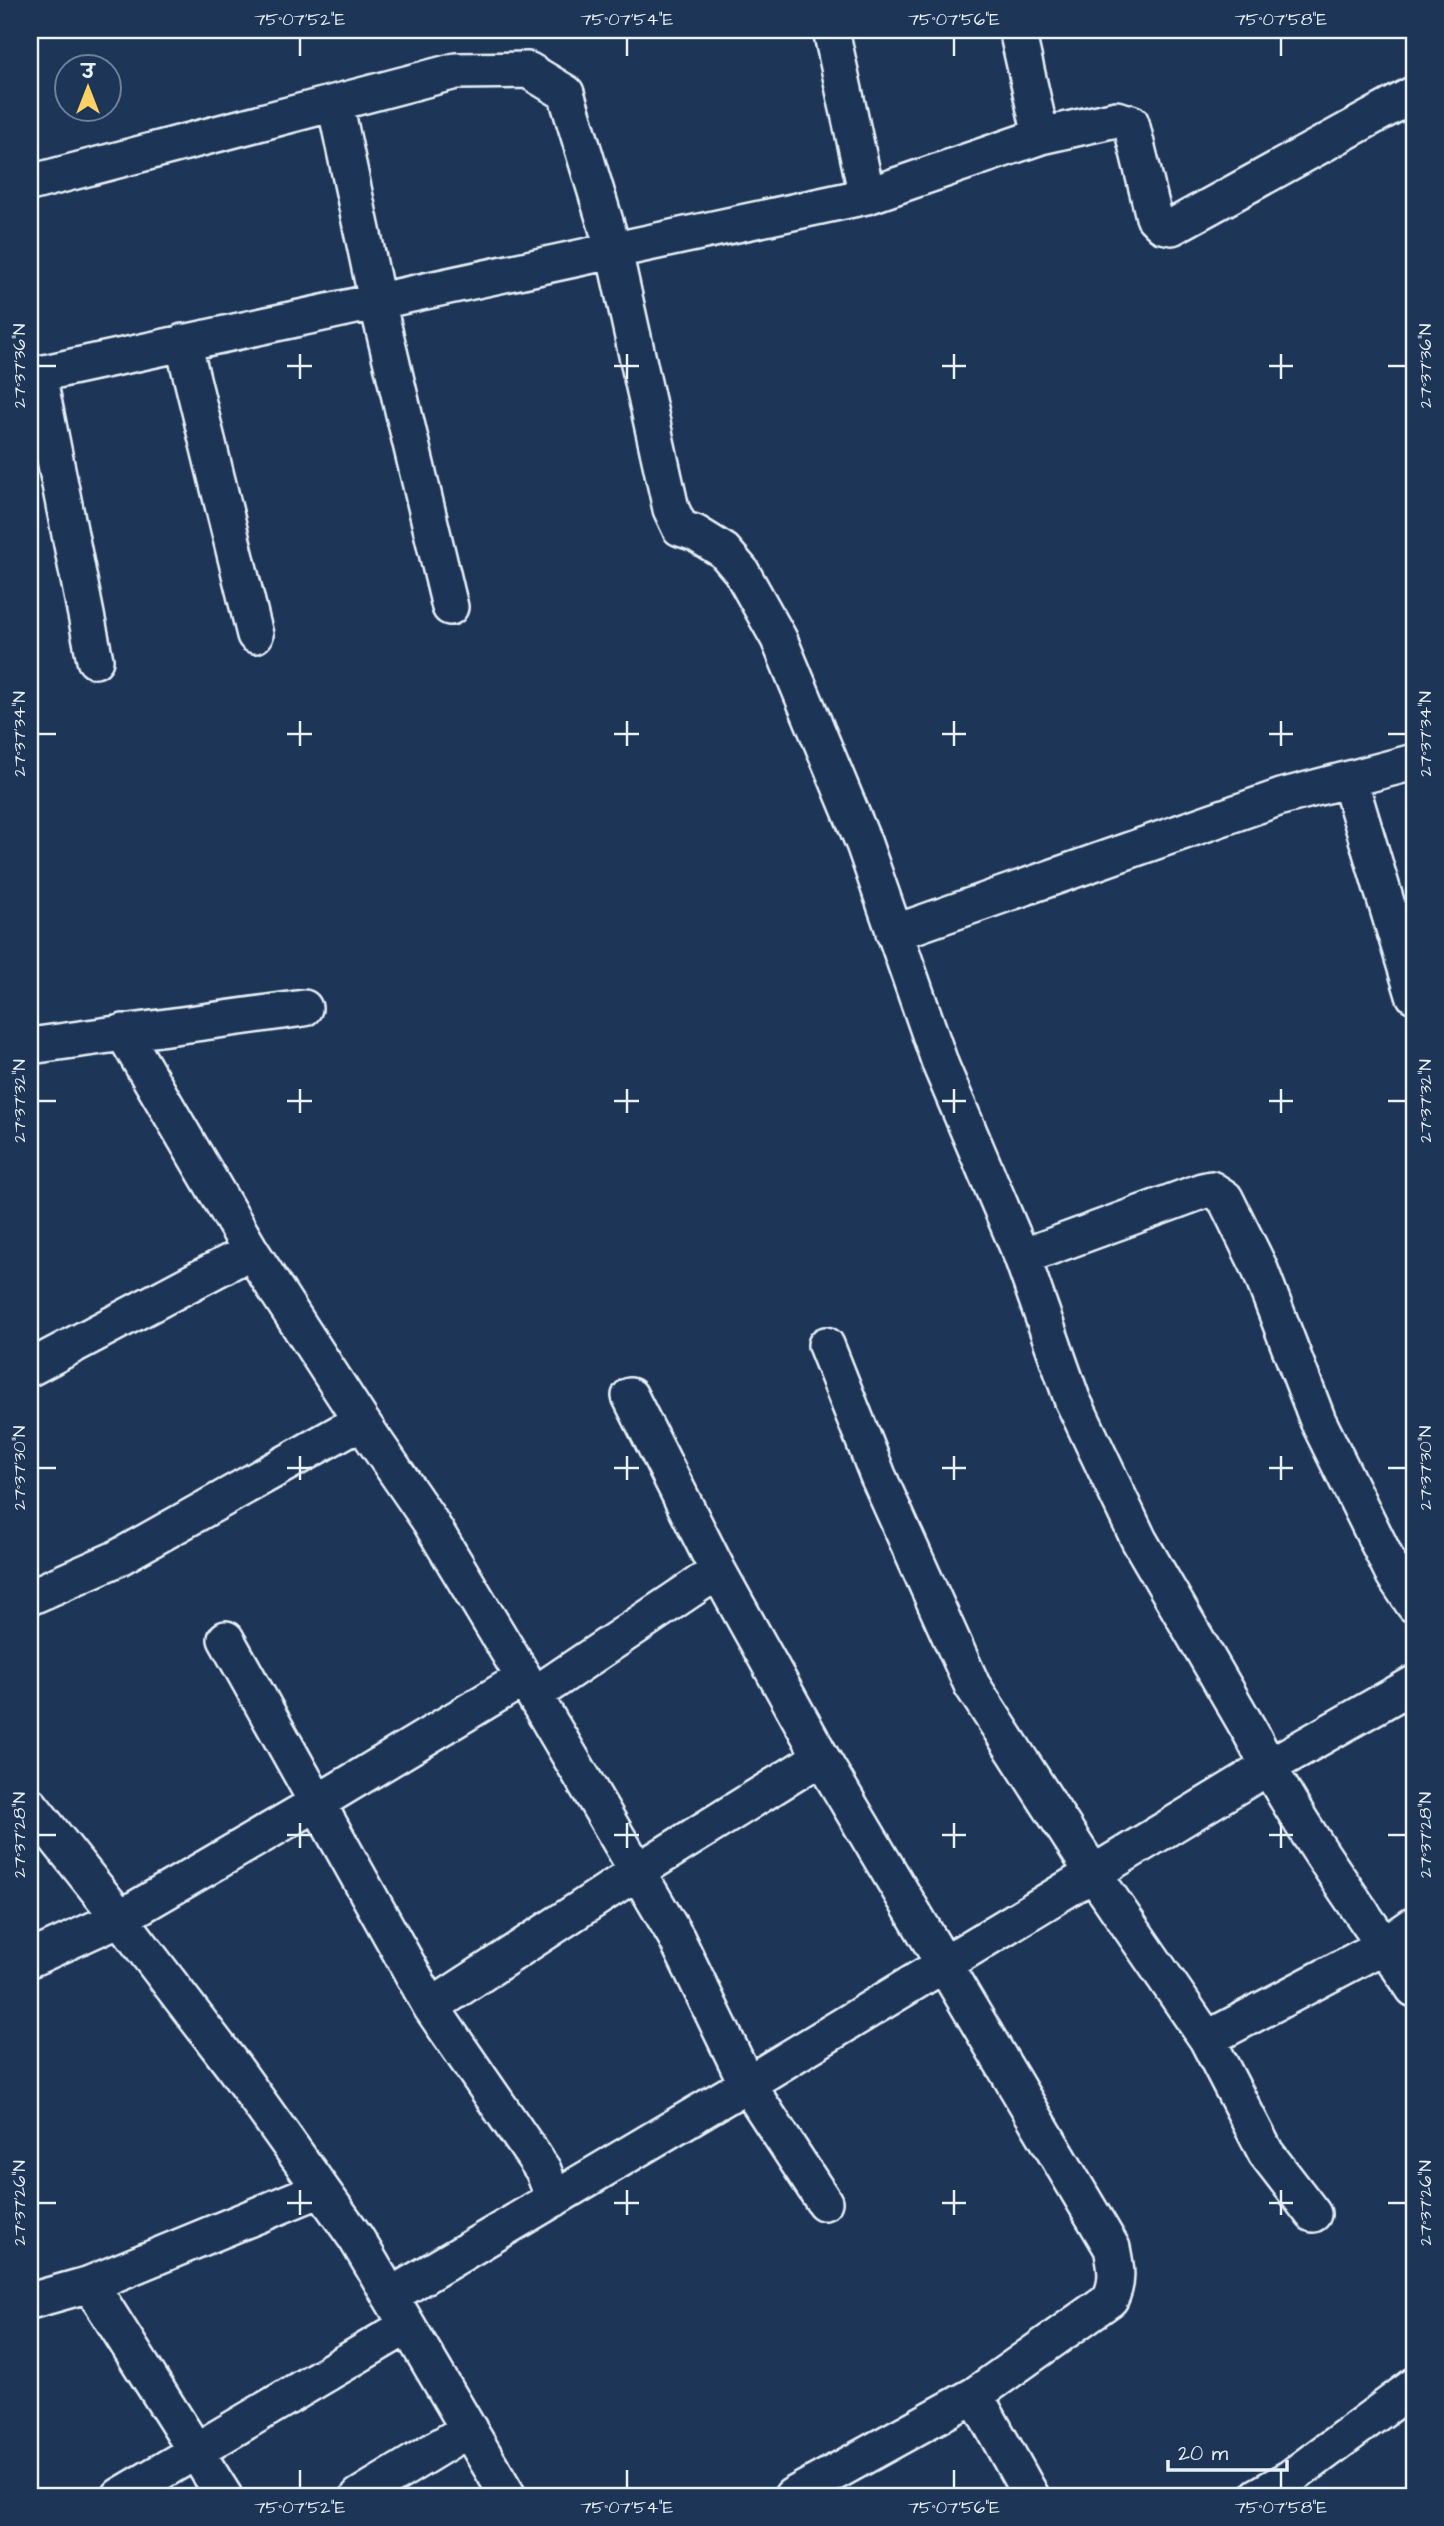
<svg xmlns="http://www.w3.org/2000/svg" width="1444" height="2526" font-family="'Architects Daughter','Playpen Sans Deva',sans-serif">
<style>
.lines{fill:none;stroke-linecap:round;stroke-linejoin:round}
.street-casing{stroke:#e8f1f8;stroke-width:40}
.street{stroke:#1d3557;stroke-width:35}
.ticks{fill:none;stroke:#e8f1f8;stroke-width:2.5}
.neatline{fill:none;stroke:#e8f1f8;stroke-width:2.5}
.ticks-label{font-size:18px;text-anchor:middle;fill:#e8f1f8}
</style>
<rect width="100%" height="100%" fill="#1d3557"/>
<filter id="ink" filterUnits="userSpaceOnUse"><feTurbulence type="fractalNoise" baseFrequency=".0143" numOctaves="2"/><feDisplacementMap in="SourceGraphic" scale="14" xChannelSelector="R" yChannelSelector="G"/><feConvolveMatrix kernelMatrix="1 2 1 2 8 2 1 2 1" color-interpolation-filters="sRGB"/></filter>
<g filter="url(#ink)">
<g class="lines">
<defs>
<path id="street" d="M 831,30 L 867,196
M 1017,30 L 1041,136
M 335,103 L 377,301 L 450,607
M 30,183 L 456,71 L 528,70 L 566,93 L 614,251 L 671,509 L 680,528 L 695,533 L 724,551 L 741,571 L 779,639 L 864,844 L 941,1066 L 1022,1257 L 1072,1399 L 1139,1540 L 1252,1735 C 1297,1825 1358,1906 1414,1989
M 183,342 L 255,635
M 38,374 L 95,660
M 30,376 L 867,196 L 1041,136 L 1116,119 L 1131,123 L 1154,217 L 1162,225 L 1172,227 L 1414,94
M 1349,779 L 1414,995
M 894,933 L 1281,797 L 1414,762
M 123,1032 L 251,1251 L 361,1421 L 429,1520 L 524,1678 L 676,1937 L 747,2084 L 824,2202
M 30,1046 L 304,1008
M 1022,1257 L 1202,1191 L 1211,1189 L 1225,1198 L 1259,1267 L 1318,1421 L 1394,1575 L 1414,1605
M 826,1345 L 878,1476 L 972,1685 L 1093,1873 L 1207,2039 L 1266,2153 L 1313,2214
M 30,1368 L 251,1251
M 630,1396 L 718,1571
M 30,1597 L 116,1559 L 361,1421
M 226,1639 L 431,2007 L 543,2170 L 554,2199
M 534,1695 L 718,1571 L 821,1757 L 1112,2248 C 1116,2267 1119,2281 1110,2299 L 975,2395 L 792,2496
M 30,1805 L 120,1918 L 233,2066 L 356,2238 L 508,2496
M 30,1959 L 120,1918 L 317,1803 L 524,1678
M 431,2007 L 638,1871 L 821,1757
M 1207,2039 L 1385,1945 L 1414,1925
M 90,2284 L 224,2496
M 390,2296 L 747,2084 L 1268,1767 L 1414,1684
M 30,2301 L 90,2284 L 321,2189
M 975,2395 L 1031,2496
M 120,2496 L 407,2326
M 359,2496 L 469,2429
M 1258,2496 L 1290,2478 L 1414,2386"/>
</defs>
<use href="#street" class="street-casing"/>
<use href="#street" class="street"/>
</g>
</g>
<path class="ticks" d="M 300,38 L 300,56M 627,38 L 627,56M 954,38 L 954,56M 1281,38 L 1281,56M 300,354 L 300,379M 627,354 L 627,379M 954,354 L 954,379M 1281,354 L 1281,379M 38,366 L 56,366M 287,366 L 312,366M 614,366 L 639,366M 942,366 L 966,366M 1269,366 L 1293,366M 1388,366 L 1406,366M 300,721 L 300,746M 627,721 L 627,746M 954,721 L 954,746M 1281,721 L 1281,746M 38,734 L 56,734M 287,734 L 312,734M 614,734 L 639,734M 942,734 L 966,734M 1269,734 L 1293,734M 1388,734 L 1406,734M 300,1089 L 300,1113M 627,1089 L 627,1113M 954,1089 L 954,1113M 1281,1089 L 1281,1113M 38,1101 L 56,1101M 287,1101 L 312,1101M 614,1101 L 639,1101M 942,1101 L 966,1101M 1269,1101 L 1293,1101M 1388,1101 L 1406,1101M 300,1456 L 300,1480M 627,1456 L 627,1480M 954,1456 L 954,1480M 1281,1456 L 1281,1480M 38,1468 L 56,1468M 287,1468 L 312,1468M 614,1468 L 639,1468M 942,1468 L 966,1468M 1269,1468 L 1293,1468M 1388,1468 L 1406,1468M 300,1823 L 300,1848M 627,1823 L 627,1848M 954,1823 L 954,1848M 1281,1823 L 1281,1848M 38,1835 L 56,1835M 287,1835 L 312,1835M 614,1835 L 639,1835M 942,1835 L 966,1835M 1269,1835 L 1293,1835M 1388,1835 L 1406,1835M 300,2190 L 300,2215M 627,2190 L 627,2215M 954,2190 L 954,2215M 1281,2190 L 1281,2215M 38,2203 L 56,2203M 287,2203 L 312,2203M 614,2203 L 639,2203M 942,2203 L 966,2203M 1269,2203 L 1293,2203M 1388,2203 L 1406,2203M 300,2470 L 300,2488M 627,2470 L 627,2488M 954,2470 L 954,2488M 1281,2470 L 1281,2488"/>
<rect width="1444" height="2526" fill="none" stroke="#1d3557" stroke-width="77"/>
<g transform="translate(88 88)"><circle r="33" fill="#1d3557" stroke="#6e8097" stroke-width="2"/>
<path d="M0-5L12 26L0 18L-12 26Z" fill="#ffd166"/>
<text y="-10" font-size="19" font-weight="bold" text-anchor="middle" fill="#e8f1f8">उ</text>
</g>
<path d="M1168 2460v10h119v-10" fill="none" stroke="#e8f1f8" stroke-width="3.5"/>
<text x="1178" y="2460" font-size="21" fill="#e8f1f8" stroke="#1d3557" stroke-width="5" paint-order="stroke">20 m</text>
<rect x="38" y="38" width="1368" height="2450" class="neatline"/>
<g class="ticks-label">
<text x="300" y="25">75°07'52"E</text>
<text x="627" y="25">75°07'54"E</text>
<text x="954" y="25">75°07'56"E</text>
<text x="1281" y="25">75°07'58"E</text>
<text transform="translate(19 366) rotate(-90)" y="6">27°37'36"N</text>
<text transform="translate(1425 366) rotate(-90)" y="6">27°37'36"N</text>
<text transform="translate(19 734) rotate(-90)" y="6">27°37'34"N</text>
<text transform="translate(1425 734) rotate(-90)" y="6">27°37'34"N</text>
<text transform="translate(19 1101) rotate(-90)" y="6">27°37'32"N</text>
<text transform="translate(1425 1101) rotate(-90)" y="6">27°37'32"N</text>
<text transform="translate(19 1468) rotate(-90)" y="6">27°37'30"N</text>
<text transform="translate(1425 1468) rotate(-90)" y="6">27°37'30"N</text>
<text transform="translate(19 1835) rotate(-90)" y="6">27°37'28"N</text>
<text transform="translate(1425 1835) rotate(-90)" y="6">27°37'28"N</text>
<text transform="translate(19 2203) rotate(-90)" y="6">27°37'26"N</text>
<text transform="translate(1425 2203) rotate(-90)" y="6">27°37'26"N</text>
<text x="300" y="2513">75°07'52"E</text>
<text x="627" y="2513">75°07'54"E</text>
<text x="954" y="2513">75°07'56"E</text>
<text x="1281" y="2513">75°07'58"E</text>
</g>
</svg>
